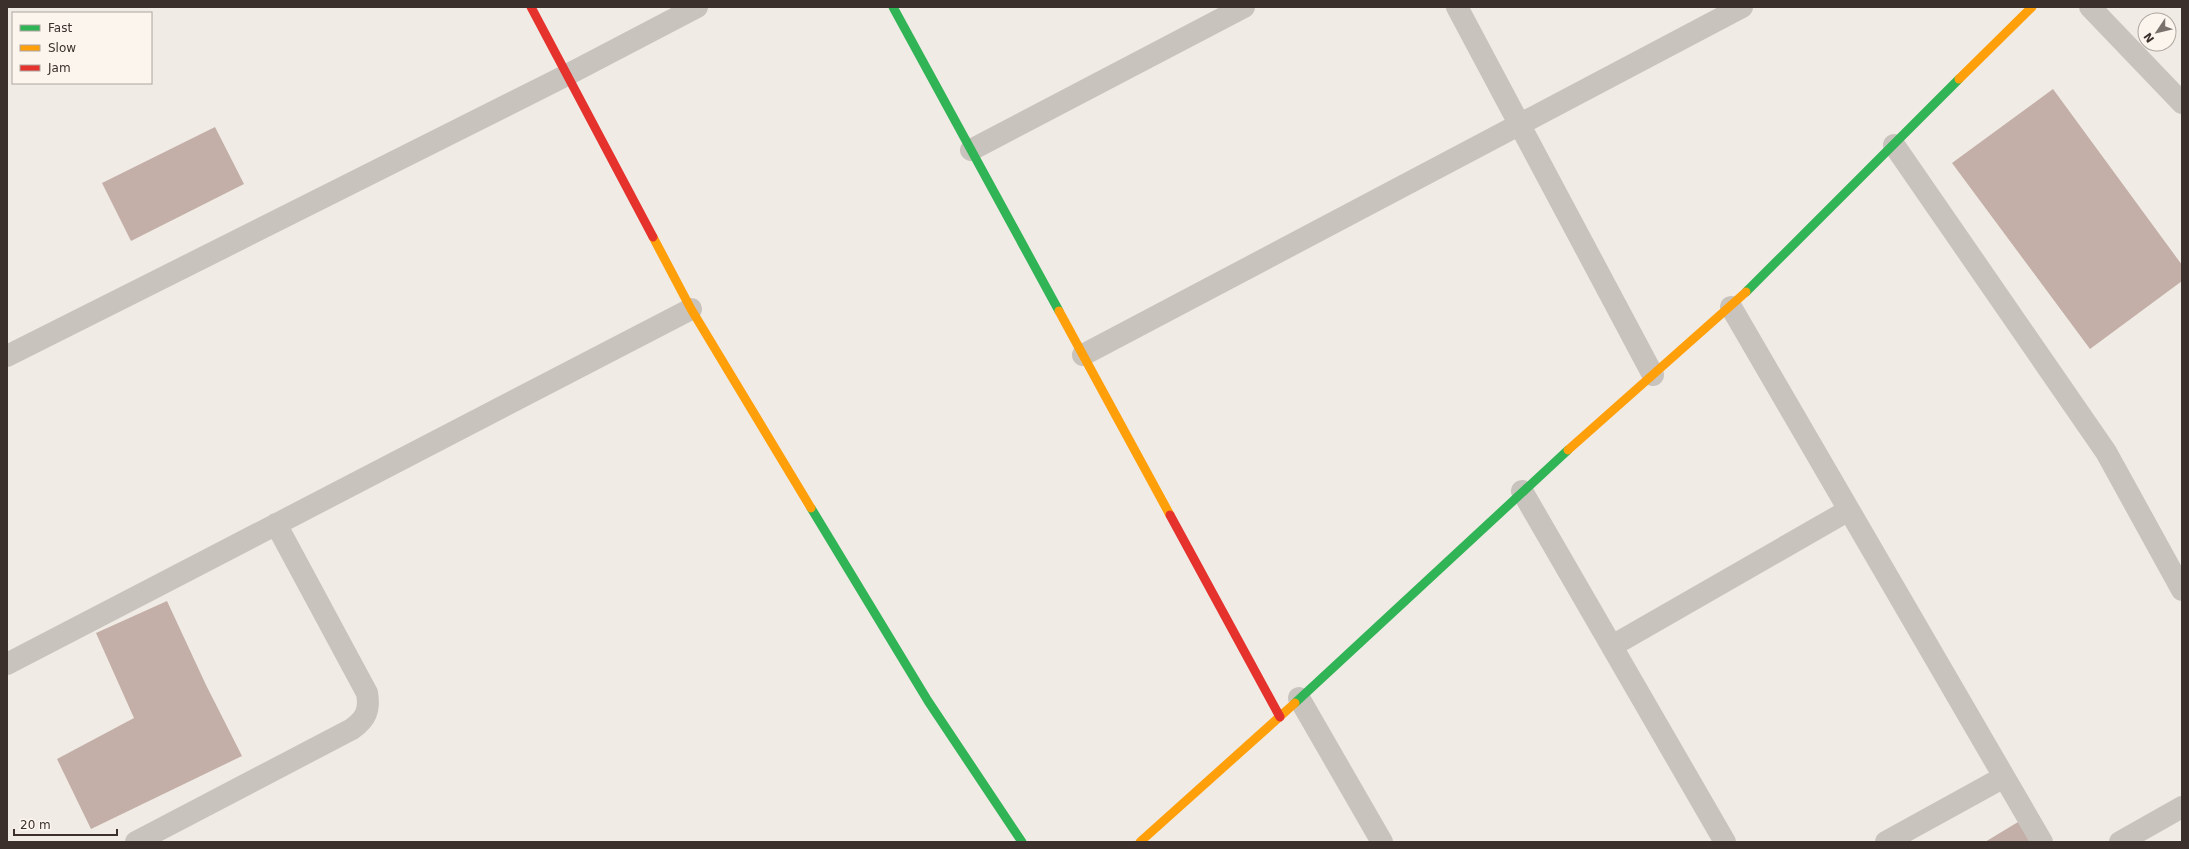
<svg xmlns="http://www.w3.org/2000/svg" width="2189" height="849" font-family="'DejaVu Sans',sans-serif">
<style>
.building{fill:#c3afa7}
.lines{fill:none;stroke-linecap:round;stroke-linejoin:round}
.street{stroke:#c9c3be;stroke-width:22}
.fast{stroke:#30b455;stroke-width:9}
.slow{stroke:#ff9f0a;stroke-width:9}
.jam{stroke:#e5322d;stroke-width:9}
</style>
<rect width="100%" height="100%" fill="#f0ebe5"/>
<path class="building" d="M 2053,89 L 2182,265 L 2182,281 L 2090,349 L 1952,163 Z
M 215,127 L 244,184 L 131,241 L 102,183 Z
M 167,601 L 206,685 L 242,756 L 91,829 L 57,759 L 134,718 L 96,633 Z
M 2018,822 L 2030,842 L 1985,842 Z"/>
<g class="lines">
<path class="street" d="M 1457,7 L 1653,375
M 2090,7 L 2182,103
M 1894,145 L 2106,452 L 2182,590
M 971,150 L 1244,7
M 1731,307 L 2042,842
M 1083,355 L 1742,7
M 7,356 L 567,75 L 697,7
M 1522,491 L 1725,842
M 1612,646 L 1849,510
M 7,664 L 691,309
M 1299,698 L 1382,842
M 136,842 L 352,729 C 366,719 370,710 367,693 L 276,524
M 1886,842 L 2004,777
M 2120,842 L 2182,807"/>
<path class="fast" d="M 893,7 L 1059,311
M 1746,292 L 1959,79
M 811,508 L 928,701 L 1022,842
M 1295,703 L 1568,450"/>
<path class="slow" d="M 1959,79 L 2032,7
M 653,237 L 691,309 L 811,508
M 1059,311 L 1170,515
M 1568,450 L 1746,292
M 1140,842 L 1295,703"/>
<path class="jam" d="M 531,7 L 653,237
M 1170,515 L 1280,717"/>
</g>
<rect width="2189" height="849" fill="none" stroke="#3b302b" stroke-width="16"/>
<rect x="12" y="12" width="140" height="72" fill="#fbf5ee" stroke="#aea6a0"/>
<rect x="20" y="25" width="20" height="6" fill="#30b455" stroke="#aea6a0"/>
<text x="48" y="32" font-size="12" fill="#3b302b">Fast</text>
<rect x="20" y="45" width="20" height="6" fill="#ff9f0a" stroke="#aea6a0"/>
<text x="48" y="52" font-size="12" fill="#3b302b">Slow</text>
<rect x="20" y="65" width="20" height="6" fill="#e5322d" stroke="#aea6a0"/>
<text x="48" y="72" font-size="12" fill="#3b302b">Jam</text>
<g transform="translate(2157 32) rotate(235)"><circle r="19" fill="#fbf5ee" stroke="#aea6a0"/>
<path d="M0-3L7 15L0 10L-7 15Z" fill="#7a716c"/>
<text y="-6" font-size="11" font-weight="bold" text-anchor="middle" fill="#3b302b">N</text>
</g>
<path d="M14 829v6h103v-6" fill="none" stroke="#3b302b" stroke-width="2"/>
<text x="20" y="829" font-size="12" fill="#3b302b" stroke="#fbf5ee" stroke-width="3" paint-order="stroke">20 m</text>
</svg>
